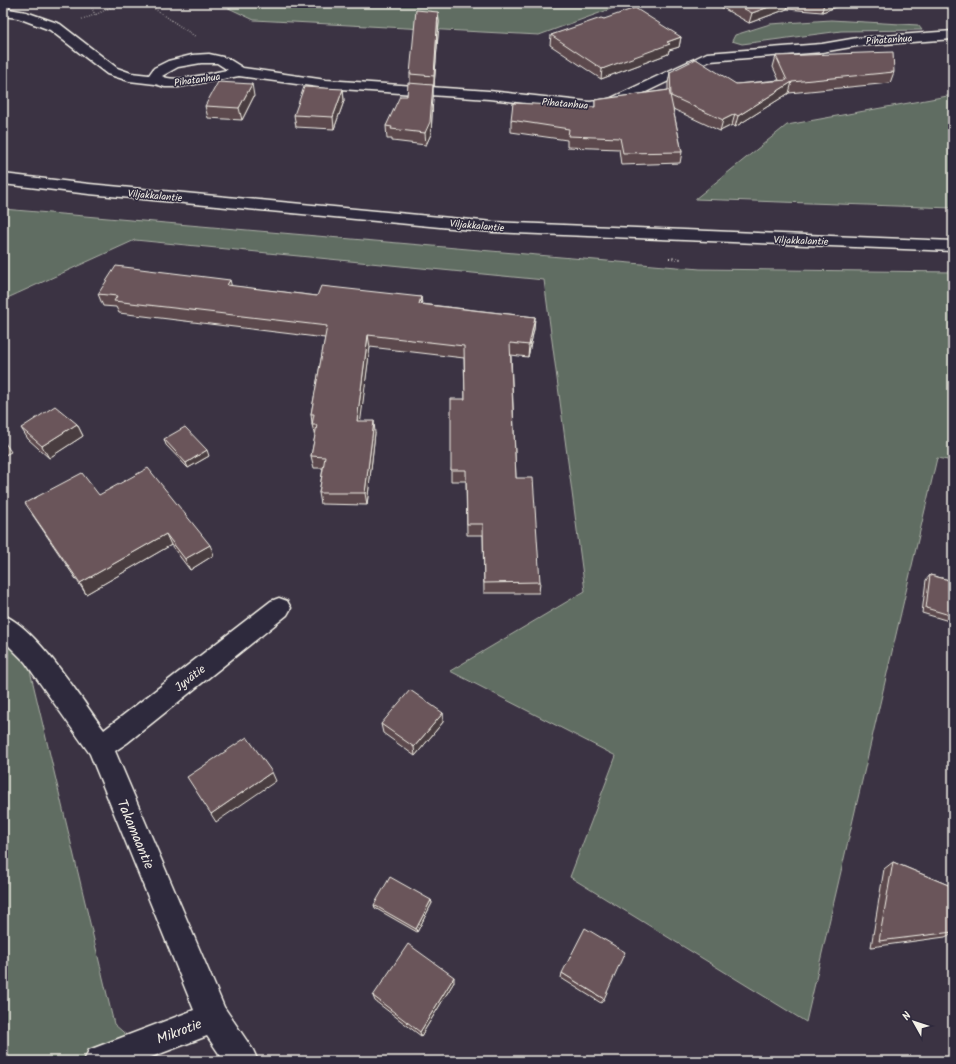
<svg xmlns="http://www.w3.org/2000/svg" width="956" height="1064" font-family="Kalam,sans-serif">
<style>
.green{fill:#606d62;stroke:#aaafa5}
.lines{fill:none;stroke-linecap:round;stroke-linejoin:round}
.minor-casing{stroke:#f4f1e8;stroke-width:3}
.major-casing{stroke:#f4f1e8;stroke-width:3}
.path-far2{stroke:#f4f1e8;stroke-width:1.5;stroke-dasharray:0.5 2;stroke-linecap:butt}
.path-far1{stroke:#f4f1e8;stroke-width:2;stroke-dasharray:1 2.5;stroke-linecap:butt}
.path{stroke:#f4f1e8;stroke-width:2.5;stroke-dasharray:1 3;stroke-linecap:butt}
.minor{fill:#2f2a3d;fill-rule:evenodd}
.major{fill:#2f2a3d;fill-rule:evenodd}
.wall{fill:#5b494d;stroke:#f4f1e8}
.shaded-wall{fill:#4a3c3f;stroke:#f4f1e8}
.building{fill:#6a555a;stroke:#f4f1e8}
.labels{text-anchor:middle;stroke-width:3;stroke-linejoin:round;paint-order:stroke}
.far-street-label{font-size:10px;fill:#f4f1e8;stroke:#2f2a3d}
.street-label{font-size:12px;fill:#f4f1e8;stroke:#2f2a3d}
.near-street-label{font-size:14px;fill:#f4f1e8;stroke:#2f2a3d}
</style>
<rect width="100%" height="100%" fill="#3b3343"/>
<filter id="ink" filterUnits="userSpaceOnUse"><feTurbulence type="fractalNoise" baseFrequency=".025" numOctaves="2"/><feDisplacementMap in="SourceGraphic" scale="8" xChannelSelector="R" yChannelSelector="G"/><feConvolveMatrix kernelMatrix="1 2 1 2 8 2 1 2 1" color-interpolation-filters="sRGB"/></filter>
<g filter="url(#ink)">
<path class="green" d="M 218,3 L 627,3 L 539,35 L 254,20 Z
M 831,20 L 918,25 L 922,30 L 841,31 L 742,44 L 732,41 L 735,35 L 770,24 Z
M 953,95 L 953,208 L 695,199 L 787,125 Z
M 3,209 L 700,269 L 953,272 L 953,461 L 937,458 L 806,1022 L 570,877 L 616,756 L 450,671 L 585,591 L 544,280 L 135,240 L 3,300 Z
M 22,637 L 114,1024 L 156,1061 L 3,1061 L 3,651 Z"/>
<g class="lines">
<defs>
<path id="minor" d="M 3,8 L 26,12 L 60,24 L 117,68 L 131,73 L 149,75 L 154,68 L 168,61 L 192,55 L 209,54 L 227,58 L 243,68 L 326,80 L 489,91 L 590,102 L 609,99 L 707,53 L 822,44 L 857,38 L 953,31 L 953,39 L 857,46 L 822,52 L 710,61 L 617,106 L 590,110 L 489,99 L 326,88 L 239,76 L 178,87 L 165,87 L 155,84 L 129,81 L 107,74 L 50,30 L 18,18 L 3,16 ZM 201,63 L 217,63 L 228,70 C 213,72 174,84 162,76 L 178,67 Z
M 279,598 L 287,601 L 291,608 L 287,615 L 127,743 L 115,751 L 224,1007 L 253,1050 L 258,1061 L 224,1061 L 207,1036 L 141,1061 L 84,1061 L 89,1050 L 194,1010 L 90,754 L 25,662 L 3,640 L 3,615 C 36,627 82,700 104,730 L 271,601 Z"/>
<path id="major" d="M 3,174 L 89,184 L 493,222 L 953,241 L 953,251 L 493,232 L 89,194 L 3,184 Z"/>
</defs>
<use href="#minor" class="minor-casing"/>
<use href="#major" class="major-casing"/>
<path class="path-far2" d="M 90,3 L 95,15
M 151,3 L 152,7 L 196,37
M 82,19 L 95,15 L 120,3"/>
<path class="path-far1" d="M 669,258 L 682,259"/>
<path class="path" d="M 3,594 L 8,599"/>
<use href="#minor" class="minor"/>
<use href="#major" class="major"/>
</g>
<path class="wall" d="M 714,3 L 843,3 L 842,5 L 822,12 L 787,9 L 749,23 Z
M 438,12 L 439,22 L 434,86 L 433,86 L 433,97 L 431,134 L 426,145 L 392,141 L 392,139 L 387,139 L 386,126 L 407,96 L 410,83 L 410,74 Z
M 604,19 L 681,37 L 679,47 L 669,50 L 668,54 L 601,79 L 550,45 L 551,35 Z
M 776,56 L 894,72 L 890,83 L 789,93 L 735,127 L 732,125 L 720,131 L 673,109 L 682,152 L 680,163 L 621,165 L 619,149 L 567,147 L 567,140 L 511,132 L 511,120 L 595,107 L 595,100 L 668,90 L 668,83 L 670,72 L 736,84 L 779,80 L 773,67 Z
M 343,89 L 344,101 L 334,129 L 296,127 L 294,115 Z
M 254,96 L 242,120 L 208,118 L 205,106 Z
M 232,286 L 317,296 L 421,297 L 422,304 L 535,317 L 534,329 L 528,357 L 511,355 L 516,478 L 540,582 L 539,593 L 484,593 L 483,535 L 467,535 L 466,481 L 451,481 L 451,470 L 465,399 L 464,358 L 370,347 L 360,421 L 375,433 L 367,505 L 321,504 L 319,493 L 323,468 L 314,468 L 311,456 L 315,436 L 312,425 L 312,423 L 311,414 L 325,338 L 119,313 L 116,307 L 103,306 L 98,294 Z
M 77,424 L 83,436 L 49,458 L 28,439 L 21,428 Z
M 164,439 L 209,456 L 188,468 L 166,445 Z
M 99,495 L 214,555 L 190,570 L 171,545 L 86,594 L 32,514 Z
M 930,575 L 953,581 L 953,617 L 949,621 L 922,613 L 926,580 Z
M 443,713 L 443,722 L 415,756 L 383,733 L 381,724 Z
M 893,862 L 953,887 L 953,933 L 945,937 L 871,947 L 884,869 Z
M 431,900 L 432,903 L 417,932 L 375,908 L 374,905 Z
M 562,973 L 604,999 L 601,1003 L 561,978 Z
M 454,982 L 421,1036 L 375,1001 L 373,996 Z"/>
<path class="shaded-wall" d="M 780,3 L 789,3 L 787,9 L 749,23 L 752,13 Z
M 824,3 L 843,3 L 842,5 L 822,12 Z
M 438,12 L 439,22 L 434,86 L 434,76 Z
M 681,37 L 679,47 L 669,50 L 668,54 L 601,79 L 602,69 L 667,42 Z
M 792,82 L 789,93 L 735,127 L 738,116 Z
M 252,84 L 254,96 L 242,120 L 239,108 Z
M 433,85 L 433,97 L 431,134 L 426,145 L 425,133 Z
M 343,89 L 344,101 L 334,129 L 333,117 Z
M 735,114 L 732,125 L 720,131 L 723,120 Z
M 230,280 L 233,292 L 227,285 Z
M 421,297 L 422,309 L 419,304 Z
M 535,317 L 534,329 L 528,357 L 529,345 Z
M 368,335 L 370,347 L 359,433 L 357,421 Z
M 374,421 L 375,433 L 367,505 L 365,493 Z
M 77,424 L 83,436 L 49,458 L 42,446 Z
M 3,440 L 11,452 L 3,456 Z
M 207,450 L 209,456 L 188,468 L 186,463 Z
M 166,534 L 171,545 L 86,594 L 80,583 Z
M 210,545 L 214,555 L 190,570 L 185,559 Z
M 443,713 L 443,722 L 415,756 L 414,747 Z
M 272,772 L 276,781 L 216,822 L 211,814 Z
M 431,900 L 432,903 L 417,932 L 416,929 Z
M 454,977 L 454,982 L 421,1036 L 420,1032 Z"/>
<path class="building" d="M 733,3 L 780,3 L 752,13 Z
M 635,8 L 681,37 L 667,42 L 670,44 L 602,69 L 551,35 L 601,18 L 604,19 Z
M 416,10 L 438,12 L 434,76 L 410,74 Z
M 893,52 L 894,72 L 792,82 L 738,116 L 735,114 L 723,120 L 671,96 L 670,72 L 696,59 L 736,84 L 787,80 L 776,56 Z
M 218,82 L 252,84 L 239,108 L 205,106 Z
M 408,83 L 433,85 L 430,122 L 425,133 L 391,129 L 392,127 L 386,126 L 400,96 L 407,96 Z
M 304,87 L 343,89 L 333,117 L 294,115 Z
M 669,90 L 682,152 L 623,153 L 620,138 L 568,136 L 569,129 L 511,120 L 513,103 L 595,107 L 595,100 Z
M 116,266 L 230,280 L 227,285 L 317,296 L 321,286 L 421,297 L 419,304 L 535,317 L 529,345 L 510,343 L 516,478 L 533,478 L 540,582 L 484,583 L 483,524 L 467,524 L 466,470 L 451,470 L 451,399 L 465,399 L 464,346 L 368,335 L 357,421 L 374,421 L 365,493 L 319,493 L 325,457 L 311,456 L 317,425 L 312,425 L 314,414 L 311,414 L 327,326 L 114,301 L 117,296 L 98,294 Z
M 55,406 L 77,424 L 42,446 L 21,428 Z
M 185,427 L 207,450 L 186,463 L 164,439 Z
M 148,468 L 210,545 L 185,559 L 166,534 L 80,583 L 25,503 L 82,473 L 99,495 Z
M 930,575 L 953,581 L 953,616 L 926,608 Z
M 410,690 L 443,713 L 414,747 L 381,724 Z
M 247,737 L 272,772 L 211,814 L 187,777 Z
M 893,862 L 953,887 L 953,932 L 879,941 Z
M 390,877 L 431,900 L 416,929 L 374,905 Z
M 585,928 L 625,952 L 604,999 L 562,973 Z
M 408,944 L 454,977 L 420,1032 L 373,996 Z
M 555,1058 L 560,1061 L 554,1061 Z"/>
</g>
<g class="labels">
<g class="far-street-label">
<text transform="translate(889 39) rotate(-4)" y="4">Pihatanhua</text>
<text transform="translate(197 79) rotate(-8)" y="4">Pihatanhua</text>
<text transform="translate(565 103) rotate(5)" y="4">Pihatanhua</text>
<text transform="translate(155 195) rotate(5)" y="4">Viljakkalantie</text>
<text transform="translate(477 225) rotate(5)" y="4">Viljakkalantie</text>
<text transform="translate(801 240) rotate(2)" y="4">Viljakkalantie</text>
</g>
<g class="street-label">
<text transform="translate(190 678) rotate(-38)" y="4">Jyvätie</text>
</g>
<g class="near-street-label">
<text transform="translate(136 834) rotate(67)" y="5">Takamaantie</text>
<text transform="translate(179 1031) rotate(-21)" y="5">Mikrotie</text>
</g>
</g>
<rect width="956" height="1064" fill="none" stroke="#2f2a3d" stroke-width="16"/>
<rect x="8" y="8" width="940" height="1048" fill="none" stroke="#f4f1e8" stroke-width="1.5" filter="url(#ink)"/>
<g transform="translate(914 1022) rotate(309)" stroke="#2f2a3d" stroke-width="3" paint-order="stroke">
<path d="M0-3L7 15L0 10L-7 15Z" fill="#f4f1e8"/>
<text y="-6" font-size="11" font-weight="bold" text-anchor="middle" fill="#f4f1e8">N</text>
</g>
</svg>
